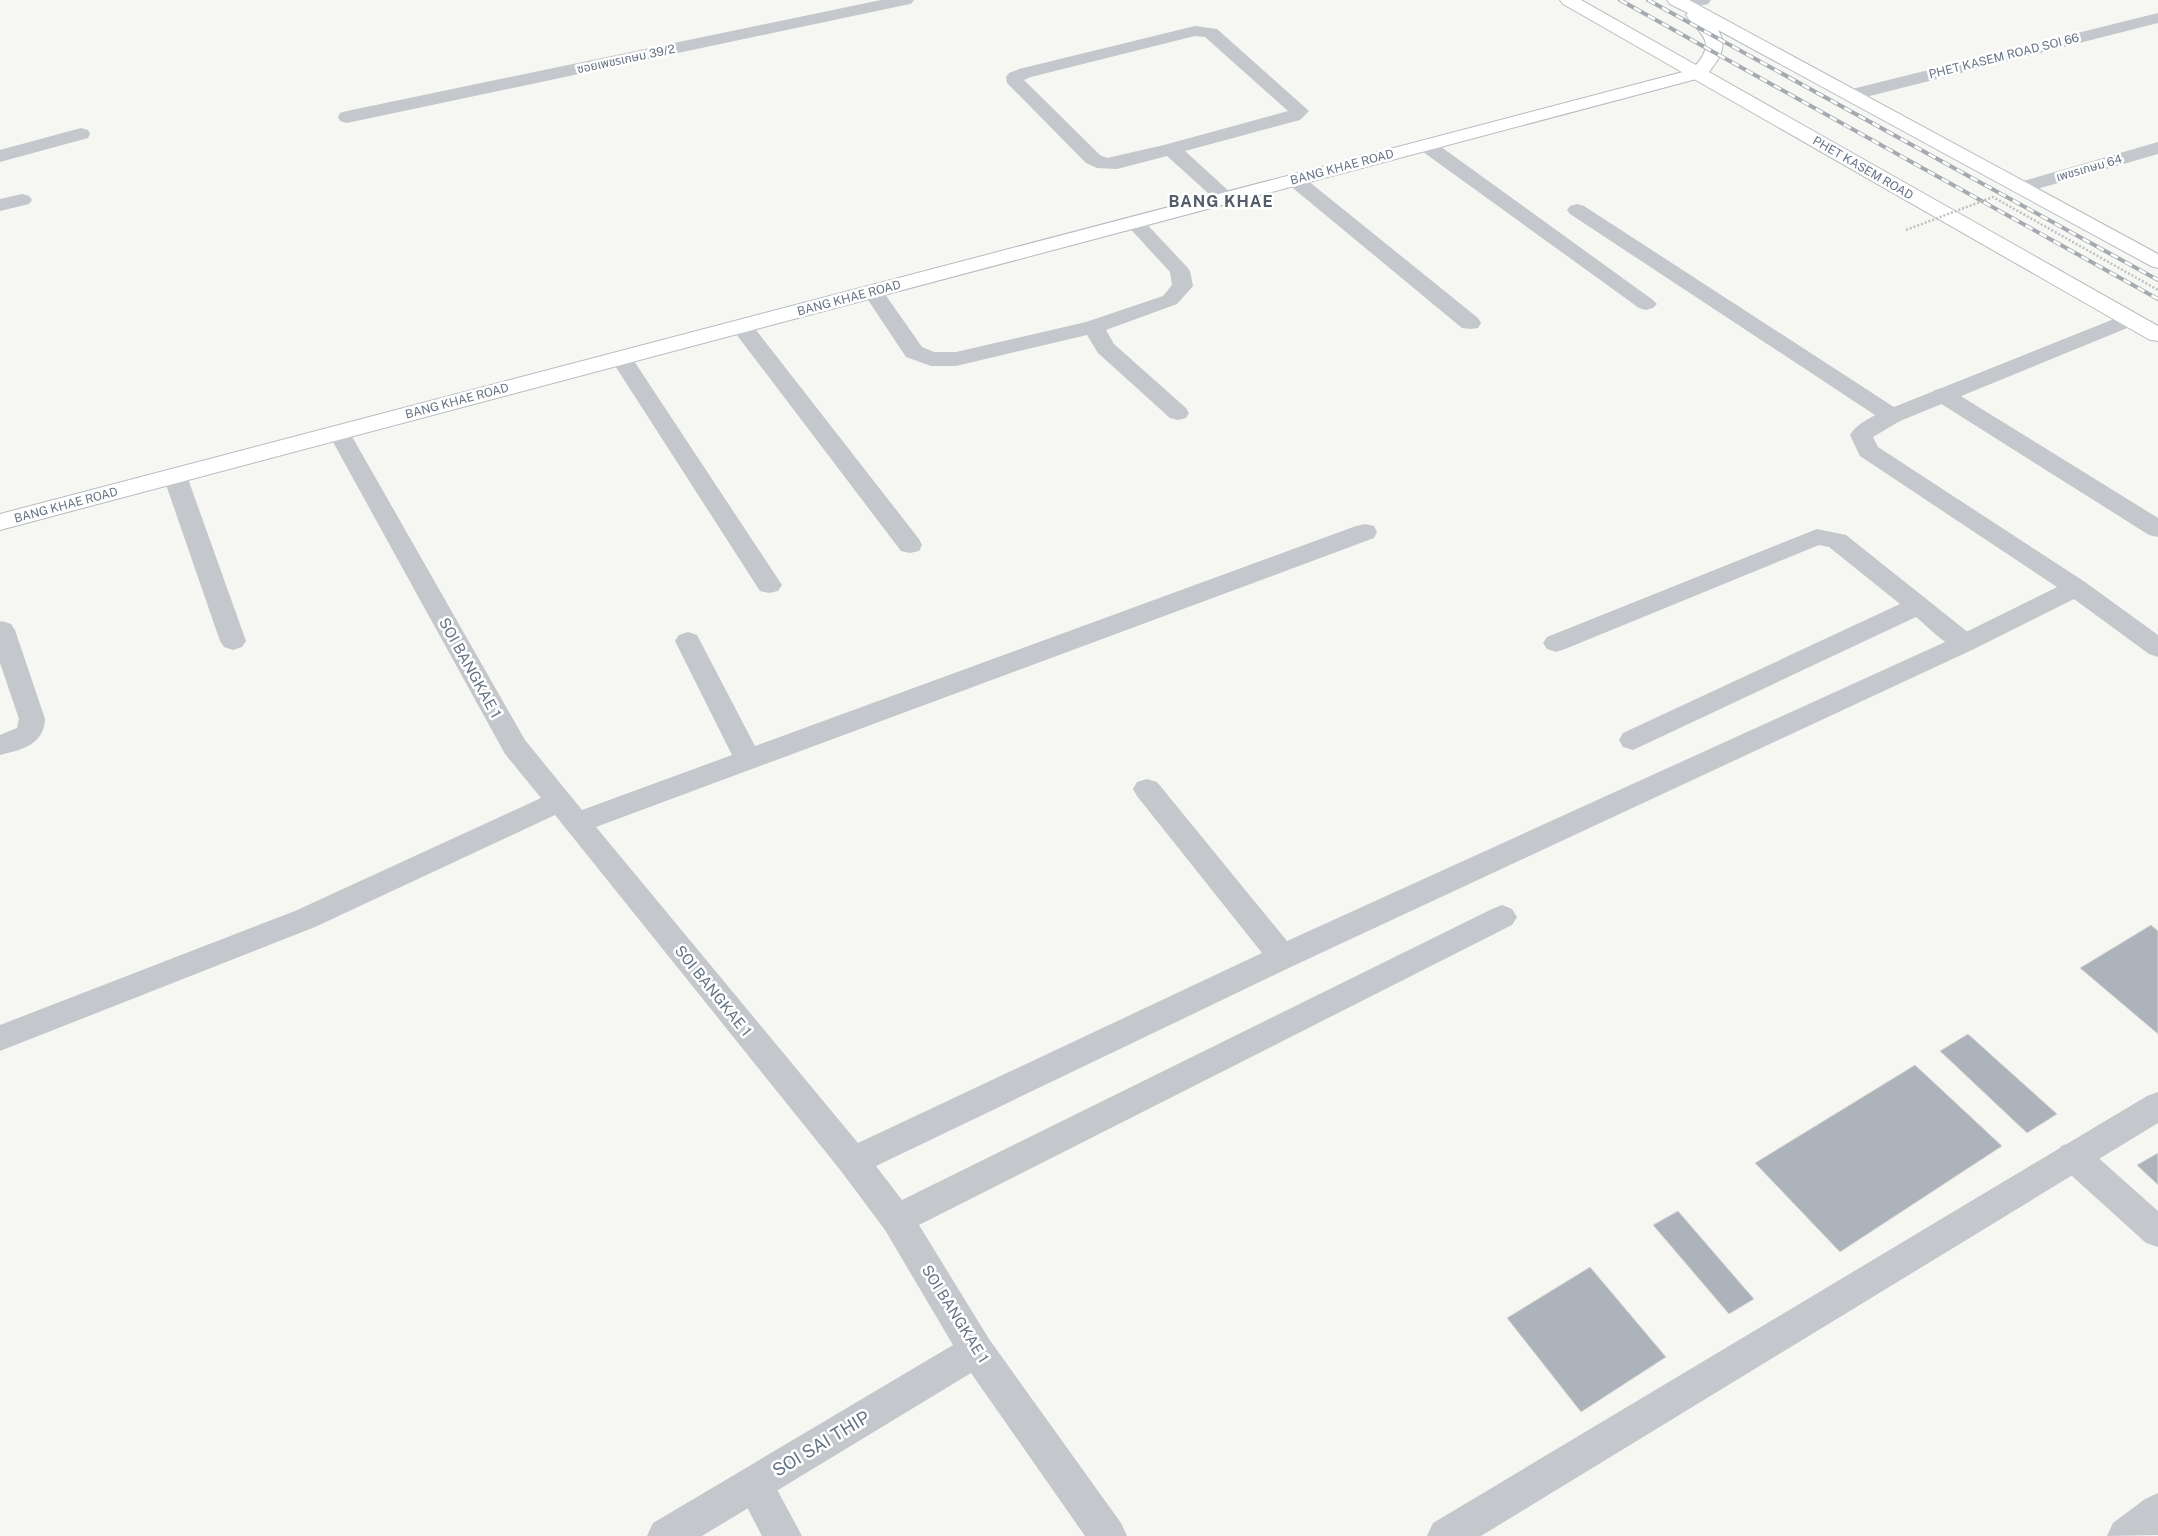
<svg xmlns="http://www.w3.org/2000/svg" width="2158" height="1536" font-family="'Public Sans','Noto Sans Thai',sans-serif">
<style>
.building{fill:#acb3ba;stroke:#d8d8d6}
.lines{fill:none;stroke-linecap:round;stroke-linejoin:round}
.secondary-casing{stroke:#b6bbc0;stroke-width:2}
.primary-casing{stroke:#b7bbbf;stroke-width:2}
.lane{fill:#c4c7cb;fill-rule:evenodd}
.street{fill:#c4c7cb;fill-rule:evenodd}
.secondary{fill:#fff;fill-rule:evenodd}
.primary{fill:#fff;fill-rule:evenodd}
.rail-casing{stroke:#a4aab0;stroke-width:4}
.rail{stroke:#fff;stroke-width:2.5;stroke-dasharray:8;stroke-linecap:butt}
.path-bridge{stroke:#bec0c2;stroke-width:2.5;stroke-dasharray:2 2;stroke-linecap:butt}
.labels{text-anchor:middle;stroke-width:5;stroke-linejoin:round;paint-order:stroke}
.far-street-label{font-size:12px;fill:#657485;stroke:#fff}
.street-label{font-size:15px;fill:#657485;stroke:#fff}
.far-district-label{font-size:16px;font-weight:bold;letter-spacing:1px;fill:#535e6a;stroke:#fff}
.near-street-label{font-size:18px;fill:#657485;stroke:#fff}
</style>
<rect width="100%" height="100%" fill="#f6f7f3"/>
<path class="building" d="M 2151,925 L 2158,931 L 2158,1034 L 2080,968 Z
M 1968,1034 L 2057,1114 L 2027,1133 L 1940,1051 Z
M 1915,1065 L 2002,1146 L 1840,1252 L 1755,1163 Z
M 2158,1153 L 2158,1185 L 2137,1165 Z
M 1678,1211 L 1754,1299 L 1729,1314 L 1653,1225 Z
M 1590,1267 L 1666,1357 L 1581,1412 L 1507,1318 Z"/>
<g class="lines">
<defs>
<path id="secondary" d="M 1698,68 L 1704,69 L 1707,73 L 1704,77 L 0,530 L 0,514 Z"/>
<path id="primary" d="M 1560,0 L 1581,0 L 1696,65 C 1717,40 1700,35 1686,15 L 1688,13 L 1670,4 L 1667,0 L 1689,0 L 2158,254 L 2158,268 L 2151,266 L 1718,30 C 1728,46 1720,58 1709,72 L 2158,326 L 2158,341 L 2150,340 L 1563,4 Z"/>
</defs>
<use href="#secondary" class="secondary-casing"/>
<use href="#primary" class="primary-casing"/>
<path class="lane" d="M 1195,26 L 1217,29 L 1309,111 L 1300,120 L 1185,151 L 1232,194 L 1235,198 L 1232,202 L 1225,204 L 1218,202 L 1167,156 L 1117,169 L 1097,168 L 1086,163 L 1007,83 L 1006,77 L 1009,73 L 1019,69 ZM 1195,36 L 1205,37 L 1288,111 L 1164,145 L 1107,158 L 1100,155 L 1025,81 L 1024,80 L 1031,77 Z
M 81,128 L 88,130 L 90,134 L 88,138 L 0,162 L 0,150 Z
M 22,194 L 29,196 L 32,200 L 29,204 L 0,211 L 0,199 Z
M 1577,204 L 1584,206 L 1900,411 L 1903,416 L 1900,421 L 1892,423 L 1884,421 L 1570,214 L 1567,210 L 1570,206 Z
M 1943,388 L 1951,390 L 2158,518 L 2158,537 L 2149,535 L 1935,400 L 1932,395 L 1935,390 Z
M 1817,529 L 1846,535 L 1974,637 L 1978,643 L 1974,649 C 1952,655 1932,630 1916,617 L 1633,750 L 1623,747 L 1619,740 L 1623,733 L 1900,604 L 1829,547 L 1819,545 L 1565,649 L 1556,652 L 1547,649 L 1543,643 L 1547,637 Z
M 2,621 L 11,624 L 15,630 L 45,719 C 44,745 21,750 0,755 L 0,735 L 17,728 L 19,719 L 0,663 L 0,622 Z
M 2073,1142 L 2085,1146 L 2158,1211 L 2158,1247 L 2146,1243 L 2061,1166 L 2057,1156 L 2061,1146 Z
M 754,1466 L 767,1471 L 802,1536 L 762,1536 L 735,1484 L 741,1471 Z
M 2158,1493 L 2158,1535 L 2107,1536 L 2113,1523 L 2145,1499 Z"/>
<path class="street" d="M 881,0 L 914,0 L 911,4 L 905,5 L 347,123 L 340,121 L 338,117 L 340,113 L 347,111 Z
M 1677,0 L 1711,0 L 1708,4 L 1683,9 L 1677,8 L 1674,4 Z
M 2158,13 L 2158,23 L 1850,101 L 1844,99 L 1841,95 L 1844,91 Z
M 1426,139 L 1433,141 L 1653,300 L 1657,304 L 1653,308 L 1646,310 L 1639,308 L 1419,149 L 1416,145 L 1419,141 Z
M 2158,142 L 2158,154 L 2020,194 L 2013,192 L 2010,188 L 2013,184 Z
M 1295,174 L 1302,176 L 1478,318 L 1481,323 L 1478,328 L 1470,329 L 1462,328 L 1288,184 L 1285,180 L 1288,176 Z
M 1134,216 L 1141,218 L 1187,267 L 1190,271 L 1193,286 L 1177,304 L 1106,330 L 1114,344 L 1186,408 L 1189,413 L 1186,418 L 1178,420 L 1170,418 L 1098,353 L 1087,335 L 956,366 L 931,366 L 906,357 L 862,291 L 866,287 L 873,285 L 880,287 L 922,347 L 934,352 L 956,352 L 1086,322 L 1163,296 L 1172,285 L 1170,272 L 1124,222 L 1127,218 Z
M 2129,313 L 2137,314 L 2140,319 L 2137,324 L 1900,421 L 1873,437 L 1878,447 L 2085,582 L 2158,635 L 2158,657 L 2149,654 L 2074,599 L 1974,649 L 1293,966 L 876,1166 L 902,1200 L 1492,909 L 1502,905 L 1512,909 L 1517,917 L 1512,925 L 919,1225 L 989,1339 L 1121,1523 L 1127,1536 L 1085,1536 L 971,1373 L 702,1536 L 647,1536 L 653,1523 L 953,1345 L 885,1230 L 841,1171 L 555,815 L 315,927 L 0,1051 L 0,1025 L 295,911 L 541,798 L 505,754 L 328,433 L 331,428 L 339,426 L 347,428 L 350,433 L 525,740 L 582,810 L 732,755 L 675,641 L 679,635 L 688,632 L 697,635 L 755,746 L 1356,526 L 1365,524 L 1374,526 L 1377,532 L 1374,538 L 596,827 L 858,1143 L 1262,953 L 1137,796 L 1133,789 L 1137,782 L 1147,779 L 1157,782 L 1287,941 L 1956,637 L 2057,587 L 1860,456 L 1850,435 C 1857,423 1872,417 1884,411 Z
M 741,320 L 749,321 L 919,539 L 922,545 L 919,551 L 910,553 L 901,551 L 730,326 L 733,321 Z
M 621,351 L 629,353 L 632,358 L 778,579 L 782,585 L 778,591 L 769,593 L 760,591 L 610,358 L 613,353 Z
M 175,469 L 183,471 L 187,476 L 246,641 L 242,647 L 233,650 L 224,647 L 220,641 L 163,476 L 167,471 Z
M 2158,1092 L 2158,1123 L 1481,1536 L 1427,1536 L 1433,1523 L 2147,1096 Z"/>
<use href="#secondary" class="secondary"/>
<use href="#primary" class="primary"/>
<defs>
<path id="rail" d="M 1620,0 L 2158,299
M 1648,0 L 2158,280"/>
</defs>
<use href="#rail" class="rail-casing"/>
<use href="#rail" class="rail"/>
<path class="path-bridge" d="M 1906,230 L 1993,197 L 2158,290"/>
</g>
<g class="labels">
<g class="far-street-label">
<text transform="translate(2004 56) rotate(-14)" y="4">PHET KASEM ROAD SOI 66</text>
<text transform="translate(626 59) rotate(-12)" y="4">ซอยเพชรเกษม 39/2</text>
<text transform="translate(1342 167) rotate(-15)" y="4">BANG KHAE ROAD</text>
<text transform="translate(1863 168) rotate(30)" y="4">PHET KASEM ROAD</text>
<text transform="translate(2089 168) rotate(-16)" y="4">เพชรเกษม 64</text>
<text transform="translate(849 298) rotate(-15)" y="4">BANG KHAE ROAD</text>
<text transform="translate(457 401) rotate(-15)" y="4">BANG KHAE ROAD</text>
<text transform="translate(66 505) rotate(-15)" y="4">BANG KHAE ROAD</text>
</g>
<g class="street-label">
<text transform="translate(470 668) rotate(61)" y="5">SOI BANGKAE 1</text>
<text transform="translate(713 991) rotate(51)" y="5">SOI BANGKAE 1</text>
<text transform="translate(955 1314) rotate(58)" y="5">SOI BANGKAE 1</text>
</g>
<g class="far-district-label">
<text x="1221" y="207">BANG KHAE</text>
</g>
<g class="near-street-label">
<text transform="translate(821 1444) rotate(-31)" y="6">SOI SAI THIP</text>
</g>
</g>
</svg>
